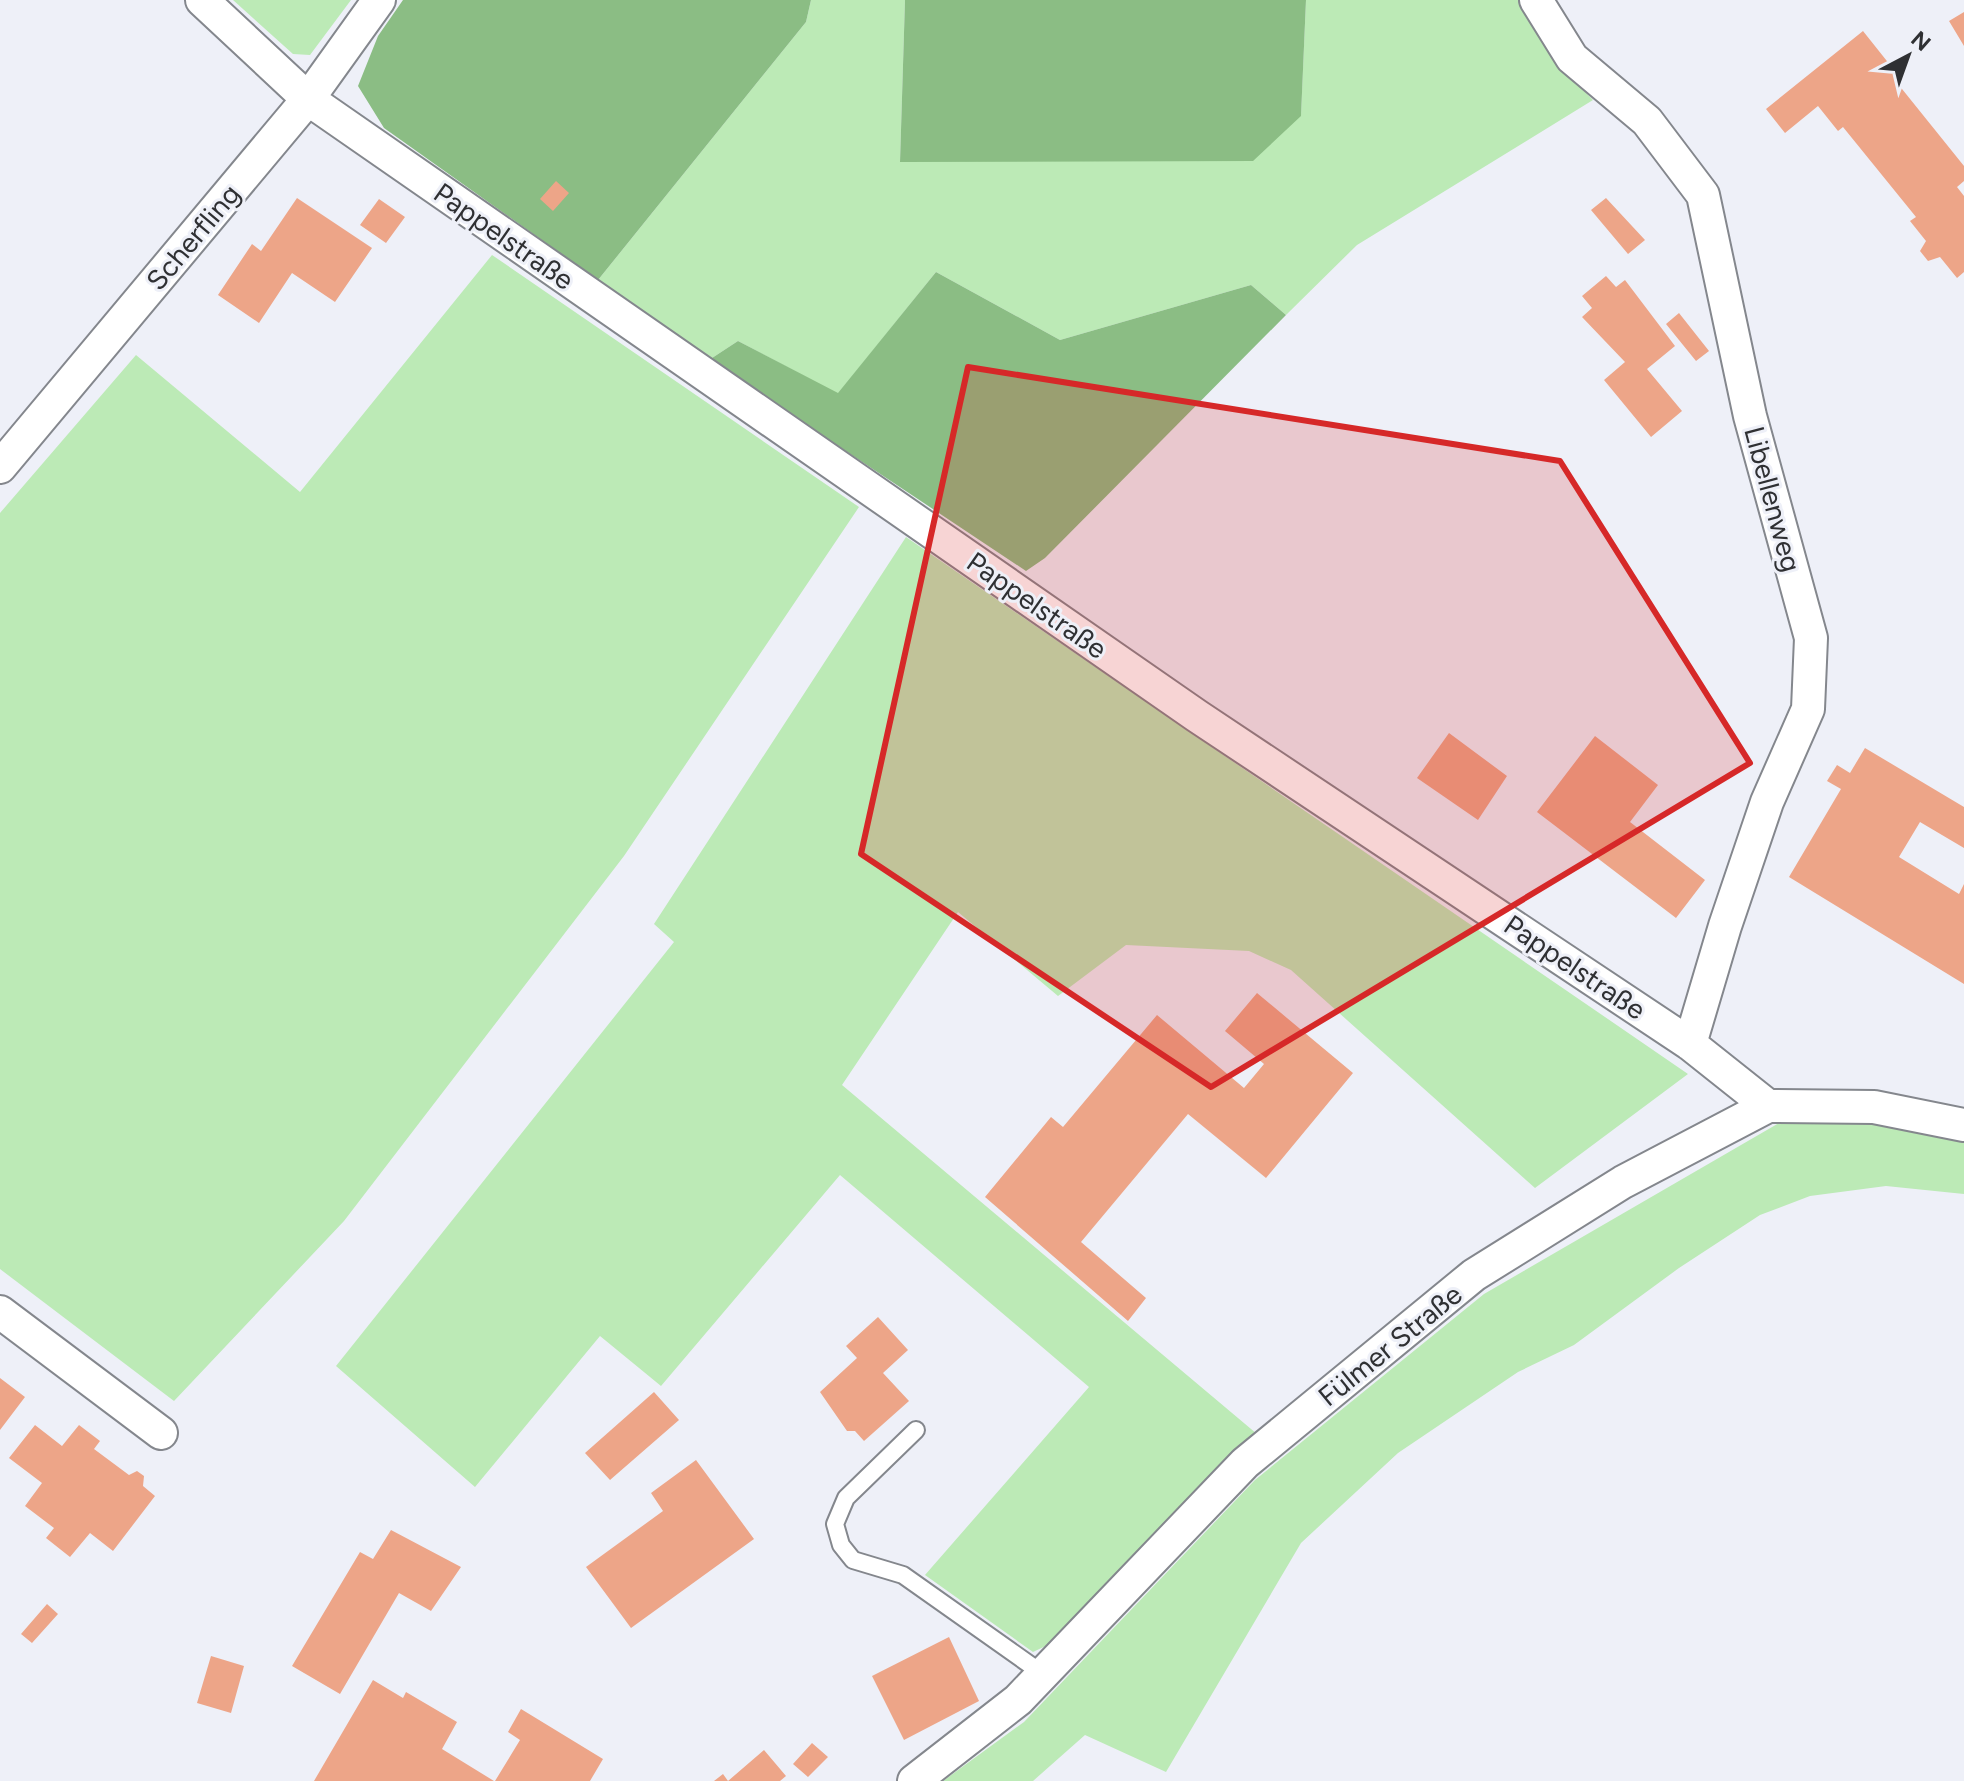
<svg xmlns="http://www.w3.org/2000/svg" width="1964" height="1781" font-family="Figtree,sans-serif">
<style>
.green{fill:#bceab6}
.forest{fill:#8bbd84}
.building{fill:#eda588}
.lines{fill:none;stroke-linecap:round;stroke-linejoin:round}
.service-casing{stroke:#84878d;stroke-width:20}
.minor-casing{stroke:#84878d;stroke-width:36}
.service{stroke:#fff;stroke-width:16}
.minor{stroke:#fff;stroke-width:32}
.marked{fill:#d62828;fill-opacity:0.2;stroke:#d62828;stroke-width:6;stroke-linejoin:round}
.labels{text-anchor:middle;stroke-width:6;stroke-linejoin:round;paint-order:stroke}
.street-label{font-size:28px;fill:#2f3033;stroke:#eef0f8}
</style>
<rect width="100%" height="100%" fill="#eef0f8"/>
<path class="green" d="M 233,0 L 351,0 L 310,55 L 293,54 Z
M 811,0 L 905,0 L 900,162 L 1301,115 L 1306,0 L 1519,0 L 1561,67 L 1593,100 L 1357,245 L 1286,315 L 1251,285 L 1060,340 L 936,272 L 838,394 L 738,341 L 709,360 L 598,280 L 806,22 Z
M 492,255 L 859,507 L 624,856 L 344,1221 L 174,1401 L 0,1269 L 0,513 L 136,355 L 300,492 Z
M 906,537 L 1688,1074 L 1535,1188 L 1291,970 L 1249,951 L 1126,945 L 1058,996 L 958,912 L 842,1085 L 1257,1434 L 1069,1635 L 1033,1652 L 925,1575 L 1089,1387 L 840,1175 L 661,1386 L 600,1336 L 475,1487 L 336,1366 L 674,942 L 654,924 Z
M 1779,1123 L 1880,1123 L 1964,1141 L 1964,1194 L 1886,1186 L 1810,1196 L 1760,1215 L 1679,1268 L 1574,1345 L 1518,1372 L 1398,1453 L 1301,1543 L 1166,1772 L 1085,1735 L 1033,1781 L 943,1781 L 1024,1722 L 1255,1480 L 1484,1294 Z"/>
<path class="forest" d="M 403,0 L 811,0 L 806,22 L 598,280 L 384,128 L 358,86 L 378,36 Z
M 905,0 L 1306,0 L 1301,116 L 1253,161 L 900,162 Z
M 936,272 L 1060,340 L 1251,285 L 1286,315 L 1045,558 L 1026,571 L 709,360 L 738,341 L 838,393 Z"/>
<path class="building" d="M 1964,12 L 1964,46 L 1949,21 Z
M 1863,31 L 1902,80 L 1898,84 L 1964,166 L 1964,181 L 1957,187 L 1964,196 L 1964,272 L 1957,278 L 1940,257 L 1928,261 L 1920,251 L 1926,241 L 1910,221 L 1916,217 L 1843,127 L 1838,131 L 1818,106 L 1785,133 L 1766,109 Z
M 556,181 L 569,193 L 553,211 L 540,199 Z
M 297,198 L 372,248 L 335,302 L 292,273 L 259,323 L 218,295 L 252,244 L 261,251 Z
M 1606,198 L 1645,240 L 1628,254 L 1591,210 Z
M 379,199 L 405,217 L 386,243 L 360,225 Z
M 1606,276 L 1616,287 L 1625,280 L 1675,346 L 1647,369 L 1682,411 L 1651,437 L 1604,380 L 1625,362 L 1582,317 L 1592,308 L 1582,296 Z
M 1679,313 L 1709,351 L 1696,361 L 1666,324 Z
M 1449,733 L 1507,776 L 1478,820 L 1417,778 Z
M 1595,736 L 1658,785 L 1630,822 L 1705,880 L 1676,918 L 1537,812 Z
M 1865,748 L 1964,807 L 1964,848 L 1920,822 L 1899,857 L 1959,894 L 1964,884 L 1964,984 L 1789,877 L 1841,789 L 1827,781 L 1837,765 L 1850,773 Z
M 1257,993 L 1353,1073 L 1266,1178 L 1188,1114 L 1081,1242 L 1146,1298 L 1128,1321 L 985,1197 L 1051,1117 L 1063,1127 L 1157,1015 L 1244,1088 L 1264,1064 L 1225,1031 Z
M 878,1317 L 908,1350 L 883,1373 L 909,1401 L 864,1441 L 855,1431 L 847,1431 L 820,1392 L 857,1358 L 846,1346 Z
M 0,1378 L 25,1397 L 0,1430 Z
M 654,1392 L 679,1420 L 610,1480 L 585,1453 Z
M 35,1425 L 62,1446 L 79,1425 L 100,1441 L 94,1449 L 129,1475 L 137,1471 L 144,1476 L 143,1486 L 155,1496 L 113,1551 L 90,1533 L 70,1557 L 46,1538 L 54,1528 L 25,1506 L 42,1483 L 9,1458 Z
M 696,1460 L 754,1539 L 631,1628 L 586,1567 L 663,1511 L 651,1493 Z
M 391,1530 L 461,1567 L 431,1611 L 399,1593 L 340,1694 L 292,1666 L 360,1552 L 373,1559 Z
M 47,1604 L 58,1614 L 32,1643 L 21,1634 Z
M 949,1637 L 979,1701 L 904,1740 L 872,1676 Z
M 211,1656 L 244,1666 L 231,1713 L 197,1703 Z
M 373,1680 L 403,1698 L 406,1692 L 457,1722 L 442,1749 L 494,1781 L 314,1781 Z
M 521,1709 L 603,1759 L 590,1781 L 495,1781 L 520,1740 L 508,1732 Z
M 812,1743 L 828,1757 L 808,1777 L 793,1764 Z
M 764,1750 L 786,1776 L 780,1781 L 714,1781 L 723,1774 L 728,1781 Z"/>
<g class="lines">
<defs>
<path id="service" d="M 916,1430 L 846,1498 L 835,1524 L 841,1545 L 853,1560 L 903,1575 L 1043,1674"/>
<path id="minor" d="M 202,0 L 308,99 L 1197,716 L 1690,1044 L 1768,1106
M 1536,0 L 1572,58 L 1647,121 L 1703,195 L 1750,416 L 1811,638 L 1808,709 L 1767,802 L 1725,926 L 1690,1044
M 0,467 L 308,99 L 379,0
M 0,1312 L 161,1433
M 914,1781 L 1018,1700 L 1245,1463 L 1474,1275 L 1623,1182 L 1768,1106 L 1874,1107 L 1964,1125"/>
</defs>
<use href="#service" class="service-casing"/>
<use href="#minor" class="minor-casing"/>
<use href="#service" class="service"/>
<use href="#minor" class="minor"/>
</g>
<path class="marked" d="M 968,367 L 1560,461 L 1750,763 L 1211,1087 L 861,854 Z"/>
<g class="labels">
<g class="street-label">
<text transform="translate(504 236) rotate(35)" y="10">Pappelstraße</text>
<text transform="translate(193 237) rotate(-50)" y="10">Scherfling</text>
<text transform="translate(1773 499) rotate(75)" y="10">Libellenweg</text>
<text transform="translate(1037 605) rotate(35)" y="10">Pappelstraße</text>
<text transform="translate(1575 967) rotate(34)" y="10">Pappelstraße</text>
<text transform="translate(1390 1345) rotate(-39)" y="10">Fülmer Straße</text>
</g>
</g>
<g transform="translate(1908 56) rotate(41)" stroke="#eef0f8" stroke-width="6" paint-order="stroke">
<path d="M0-6L14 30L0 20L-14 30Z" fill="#2f3033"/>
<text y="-12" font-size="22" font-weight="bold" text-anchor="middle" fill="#2f3033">N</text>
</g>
</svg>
